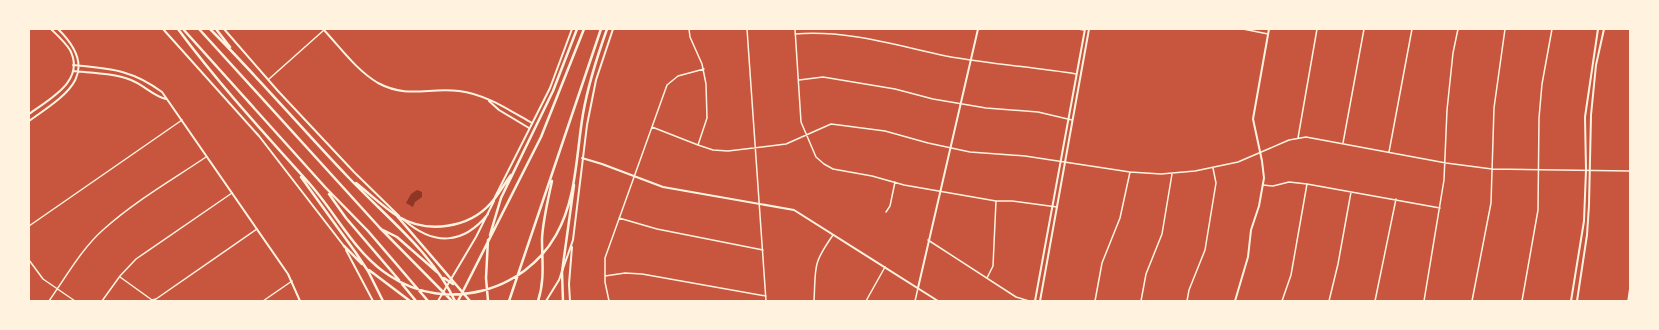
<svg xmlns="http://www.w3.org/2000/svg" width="1659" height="330" font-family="Lato,sans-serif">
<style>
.water{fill:#8f3625}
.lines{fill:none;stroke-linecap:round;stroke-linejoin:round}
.minor{stroke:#fff3e0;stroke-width:1.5}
.tertiary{stroke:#fff3e0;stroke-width:2}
.secondary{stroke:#fff3e0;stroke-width:2}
.motorway{stroke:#fff3e0;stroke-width:2.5}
</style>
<rect width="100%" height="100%" fill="#c8553d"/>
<path class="water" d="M 417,190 L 422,192 L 422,197 L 415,202 L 413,207 L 406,203 L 411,194 Z"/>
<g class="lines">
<path class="minor" d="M 689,29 L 690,37 L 702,64 L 706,84 L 707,118 L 698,145
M 747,29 L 766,301
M 795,29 L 801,122 L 816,157 L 824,164 L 833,169 L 872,176 L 904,185 L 996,201 L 1012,201 L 1057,207
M 1078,29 L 1084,30
M 1243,29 L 1268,34
M 795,34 C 849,30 894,45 946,56 C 989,64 1032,67 1076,74
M 269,79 L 324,30
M 799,80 L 823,77 L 895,89 L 933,99 L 986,108 L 1038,112 L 1072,120
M 652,127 L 698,145 L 713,150 L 728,151 L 786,144 L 831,124 L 839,125 L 885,131 L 928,143 L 970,152 L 1025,156 L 1130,172 L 1161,174 L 1195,171 L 1238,162 L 1289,140 L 1306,137 L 1446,163 L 1492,169 L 1630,171
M 1298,138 L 1317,29
M 1343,143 L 1364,29
M 1389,152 L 1412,29
M 1263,185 L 1273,186 L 1289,182 L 1307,184 L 1440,208
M 886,212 L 890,206 L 895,182
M 619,218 L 657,229 L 763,250
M 29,226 L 182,120
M 928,240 L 1016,297 L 1029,301
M 29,260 L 43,279 L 75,301
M 605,276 L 625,273 L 642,274 L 766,296
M 120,277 L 152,300 L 156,299 L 257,229
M 987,278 L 993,266 L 996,201
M 49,301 C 66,277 82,248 104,229 C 135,201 172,180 206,157
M 102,301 L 120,276 L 136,259 L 232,193
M 263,301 L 292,281
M 609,301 L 605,282 L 605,258 L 667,85 L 678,76 L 704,69
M 814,301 C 816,266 812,265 833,235
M 866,301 L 885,267
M 915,301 L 918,288
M 1095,301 L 1102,263 L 1120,218 L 1130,172
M 1141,301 L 1146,274 L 1162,234 L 1172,174
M 1187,301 L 1189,290 L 1205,250 L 1216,183 L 1213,168
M 1282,301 L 1291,275 L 1307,184
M 1329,301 L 1338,264 L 1351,192
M 1375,301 L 1396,199
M 1424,301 L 1444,180 L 1447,110 L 1453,53 L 1458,29
M 1472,301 L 1491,203 L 1494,108 L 1505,29
M 1522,301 L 1538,210 L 1539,118 L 1542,84 L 1552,29
M 1628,301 L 1630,287"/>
<path class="tertiary" d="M 323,29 C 340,47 356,70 378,83 C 408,99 429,87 459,91 C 485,94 509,110 532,123
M 73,65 C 110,69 131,69 162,92 L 288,274 L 300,301
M 73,71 C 92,73 113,73 131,80 C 144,85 153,96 166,99
M 489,101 L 499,110 L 529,128
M 29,114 C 49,99 86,81 70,50 C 65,42 57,35 51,29
M 29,121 C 66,95 103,73 58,29
M 582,158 L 602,164 L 663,187 L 794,210 L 938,301
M 918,288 L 978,29
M 1235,301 L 1248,257 L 1251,230 L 1259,206 L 1264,178 L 1262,161 L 1253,119 L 1269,29"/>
<path class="secondary" d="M 163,29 L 259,136 L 344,246
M 224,29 L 278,91 L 354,172 L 399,216
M 495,197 L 550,88 L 572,29
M 404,220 C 434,246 463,245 488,214
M 346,250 L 373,301
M 438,301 L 476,237 L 494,201
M 546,301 L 559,280 L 573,240 L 587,125 L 596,80 L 613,29
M 570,301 L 569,284 L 572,247
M 1035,301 L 1085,29
M 1040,301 L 1089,29
M 1571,301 L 1584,221 L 1586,170 L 1585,117 L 1598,29
M 1577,301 L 1587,235 L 1589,205 L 1591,115 L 1596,65 L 1604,29"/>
<path class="motorway" d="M 178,29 C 218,83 264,133 309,183 C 336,213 355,254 390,276 C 446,313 524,292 556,235 C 577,198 576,155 583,114 C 588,85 597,57 607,29
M 183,29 L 325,187 L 368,231 L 428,301
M 199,29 L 380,228 L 452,301
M 210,29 C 258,77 302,129 349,178 C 386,217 431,251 455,301
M 216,29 L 230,47
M 301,177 L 356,253 L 368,271 L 383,301
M 356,183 C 370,194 384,208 399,217 C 428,234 469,228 491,203 C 499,194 504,184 511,175
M 329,194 L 346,218 L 399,280
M 397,216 L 470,301
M 383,230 L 397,237 L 437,272
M 490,235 L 501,198 L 553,91 L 577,29
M 344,246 L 362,264
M 369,270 L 410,301
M 444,278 L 453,284
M 402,284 L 416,301
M 458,301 L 541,137 L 584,29
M 488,301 L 486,278 L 488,240
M 509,301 L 601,29
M 538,301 C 545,280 542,261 542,239 C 543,220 548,200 552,181
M 563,301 L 562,272 L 574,185"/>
</g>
<rect width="1659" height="330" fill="none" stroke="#fff3e0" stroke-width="60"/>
</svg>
